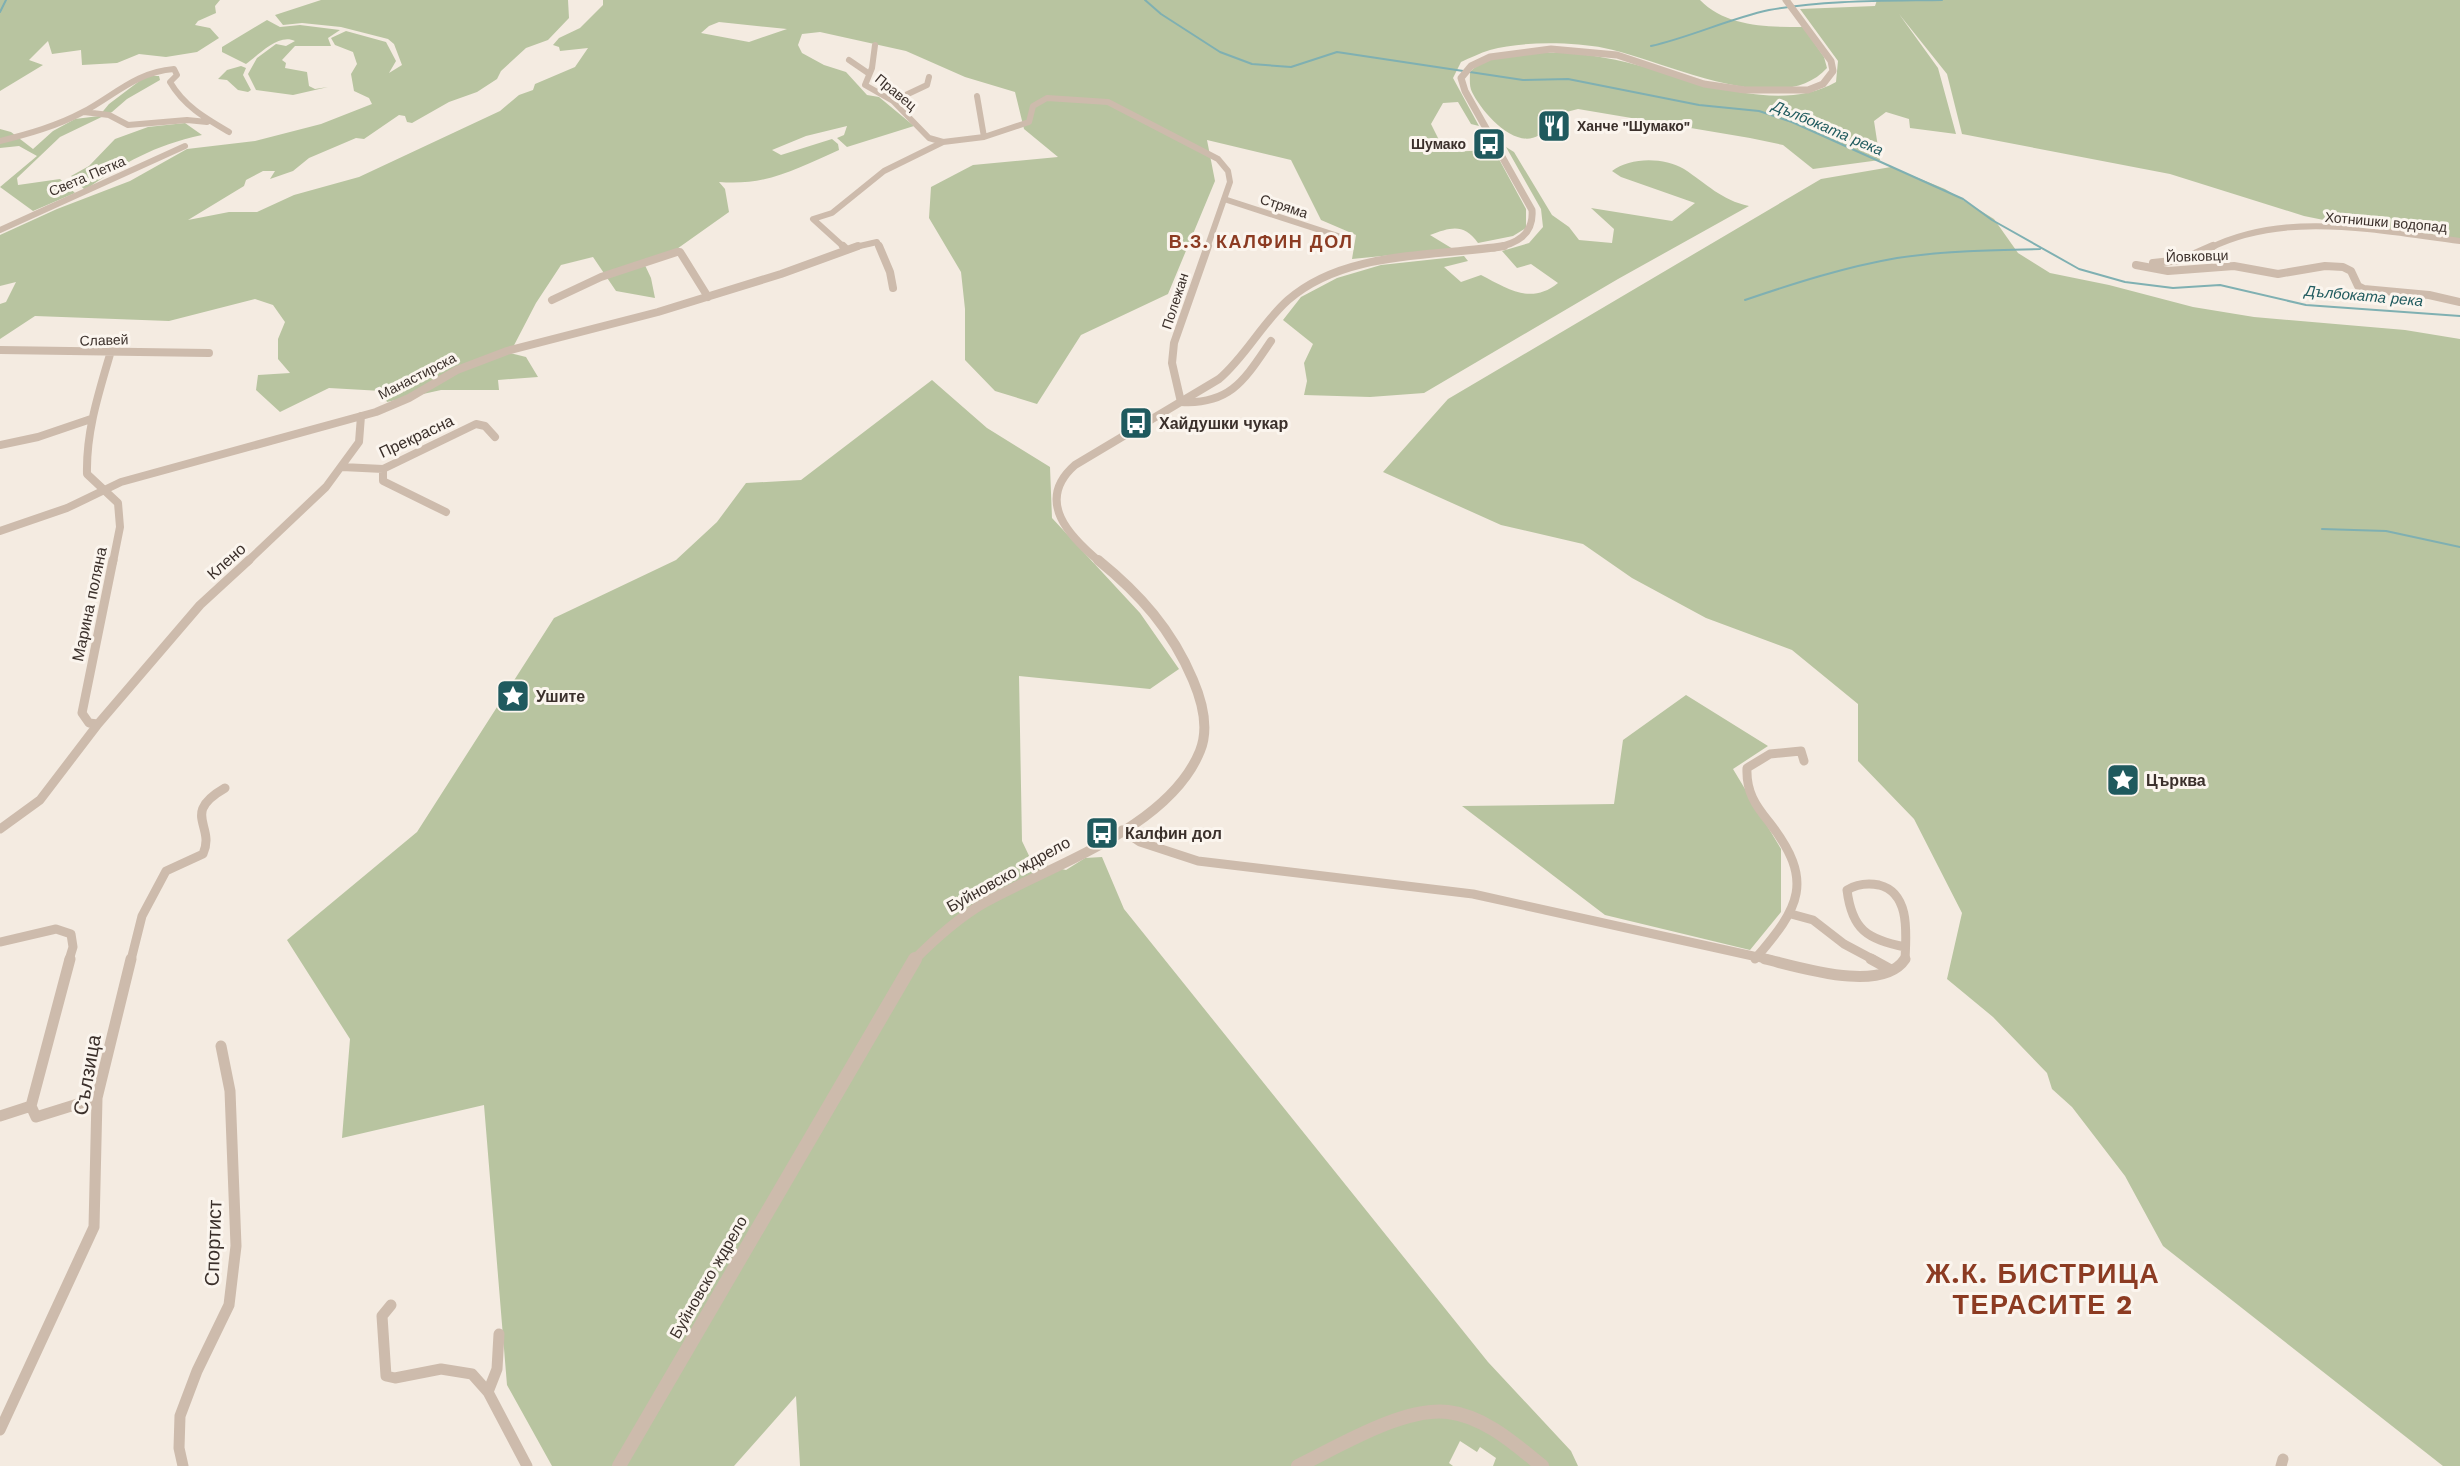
<svg xmlns="http://www.w3.org/2000/svg" width="2460" height="1466" font-family="'Work Sans',sans-serif">
<style>
.green{fill:#b8c4a0;fill-rule:evenodd}
.lines{fill:none;stroke-linecap:round;stroke-linejoin:round}
.stream{stroke:#7fb0b2;stroke-width:2}
.minor-far3{stroke:#cdbbac;stroke-width:6}
.minor-far2{stroke:#cdbbac;stroke-width:8}
.minor-far1{stroke:#cdbbac;stroke-width:9}
.minor{stroke:#cdbbac;stroke-width:11}
.tertiary-far3{stroke:#cdbbac;stroke-width:7}
.tertiary-far2{stroke:#cdbbac;stroke-width:8}
.tertiary-far1{stroke:#cdbbac;stroke-width:10}
.tertiary{stroke:#cdbbac;stroke-width:14}
.labels{text-anchor:middle;stroke-width:6;stroke-linejoin:round;paint-order:stroke}
.far-street-label{font-size:14px;fill:#3b302b;stroke:#fbf5ee}
.far-poi-label{font-size:14px;font-weight:bold;fill:#3b302b;stroke:#fbf5ee;text-anchor:start}
.far-water-label{font-size:15px;font-style:italic;fill:#1f5a5e;stroke:#fbf5ee}
.poi-label{font-size:16px;font-weight:bold;fill:#3b302b;stroke:#fbf5ee;text-anchor:start}
.street-label{font-size:16px;fill:#3b302b;stroke:#fbf5ee}
.far-district-label{font-size:18px;font-weight:bold;letter-spacing:1.5px;fill:#8c3b22;stroke:#fbf5ee}
.near-street-label{font-size:20px;fill:#3b302b;stroke:#fbf5ee}
.near-district-label{font-size:27px;font-weight:bold;letter-spacing:1.5px;fill:#8c3b22;stroke:#fbf5ee}
</style>
<rect width="100%" height="100%" fill="#f4ebe1"/>
<path class="green" d="M 0,0 L 220,0 L 215,6 L 216,13 L 198,21 L 195,25 L 210,28 L 219,38 L 197,52 L 166,57 L 139,54 L 117,63 L 82,65 L 81,50 L 52,54 L 48,41 L 29,60 L 43,65 L 0,91 Z
M 321,0 L 568,0 L 569,18 L 548,40 L 526,48 L 501,71 L 497,79 L 477,92 L 449,102 L 412,123 L 407,122 L 405,116 L 399,115 L 364,139 L 356,138 L 309,158 L 293,171 L 270,179 L 275,171 L 263,171 L 246,180 L 244,186 L 188,220 L 229,212 L 257,212 L 294,195 L 359,177 L 500,111 L 519,95 L 533,90 L 535,84 L 575,67 L 588,48 L 560,51 L 559,47 L 553,45 L 559,38 L 580,28 L 603,5 L 603,0 L 1700,0 C 1726,27 1768,27 1803,27 L 1824,57 L 1827,68 C 1779,121 1662,59 1604,48 C 1573,42 1521,41 1490,50 C 1480,53 1470,58 1461,62 L 1453,78 L 1479,126 L 1471,124 L 1458,102 L 1443,103 L 1431,124 L 1445,152 L 1494,150 L 1526,209 L 1526,228 L 1513,236 L 1478,243 C 1464,223 1451,227 1430,235 L 1453,249 L 1352,259 L 1356,235 L 1321,220 L 1291,160 L 1207,140 L 1215,181 L 1168,294 L 1081,335 L 1037,404 L 995,391 L 965,360 L 965,309 L 961,272 L 929,218 L 931,187 L 973,165 L 1058,157 L 1024,129 L 1015,92 L 965,77 L 906,51 L 820,32 L 802,34 L 798,45 L 802,53 L 824,65 L 846,72 L 867,95 L 879,97 L 914,126 L 847,147 L 837,138 L 844,135 L 847,126 L 806,136 L 772,150 L 781,155 L 832,139 L 838,144 L 839,150 C 796,169 767,186 719,182 L 725,189 L 729,212 L 674,251 L 643,261 L 651,278 L 655,298 L 616,291 L 593,257 L 561,265 L 536,303 L 510,353 L 526,357 L 538,377 L 498,380 L 499,390 L 441,390 L 387,402 L 382,391 L 329,388 L 280,412 L 256,390 L 258,375 L 290,373 L 278,359 L 278,339 L 285,322 L 273,305 L 255,299 L 169,321 L 35,316 L 0,339 L 0,304 L 6,302 L 16,282 L 0,286 L 0,235 L 57,209 L 130,181 L 187,149 L 255,141 L 321,124 L 372,104 L 369,98 L 354,91 L 351,74 L 357,64 L 353,52 L 335,45 L 331,38 L 346,31 L 386,42 L 396,61 L 389,73 L 402,65 L 394,44 L 388,39 L 341,27 L 302,23 L 283,25 L 275,15 ZM 719,22 L 787,29 L 749,42 L 701,33 L 709,26 Z
M 1877,0 L 2460,0 L 2460,241 L 2378,231 L 2304,216 L 2170,174 L 1962,134 L 1947,74 L 1899,14 L 1938,68 L 1956,134 L 1910,128 L 1909,119 L 1886,112 L 1874,121 L 1880,160 L 1813,169 L 1783,145 L 1750,138 L 1578,109 L 1543,118 L 1539,135 C 1515,151 1481,111 1472,92 C 1469,86 1470,78 1470,72 C 1481,60 1495,58 1511,55 C 1552,49 1597,54 1637,65 C 1696,80 1778,115 1836,82 L 1838,61 L 1800,9 L 1875,6 Z
M 267,20 L 280,27 L 300,25 L 340,30 L 328,38 L 331,46 L 295,46 L 282,60 L 286,63 L 285,68 L 307,72 L 309,86 L 315,89 L 328,87 L 293,95 L 256,90 L 248,74 L 257,58 L 276,44 L 286,46 L 295,41 C 278,33 259,55 246,64 L 222,52 L 222,47 Z
M 241,66 L 246,68 L 243,75 L 251,90 L 248,92 L 238,90 L 227,80 L 218,79 L 227,70 Z
M 146,76 L 159,76 L 160,80 L 127,99 L 112,112 L 60,137 L 17,178 L 18,185 L 60,179 L 75,193 L 33,211 L 0,187 L 37,156 L 19,146 L 0,148 L 0,129 L 11,132 L 33,149 L 53,131 L 75,119 L 99,116 L 109,104 Z
M 185,123 L 202,135 C 153,146 125,162 85,190 L 71,176 L 89,166 L 115,139 L 148,127 Z
M 1506,147 L 1514,152 L 1552,215 L 1569,227 L 1579,240 L 1612,243 L 1614,229 L 1591,208 L 1672,221 L 1695,203 L 1621,177 L 1612,171 C 1630,157 1664,157 1684,169 C 1707,184 1721,200 1749,206 L 1618,279 L 1424,393 L 1370,397 L 1304,395 L 1307,381 L 1304,363 L 1313,344 L 1283,320 L 1301,297 L 1337,278 L 1381,265 L 1464,256 L 1468,261 L 1444,267 L 1461,282 L 1481,275 C 1508,289 1531,305 1558,283 L 1531,264 L 1517,268 L 1502,251 L 1529,243 L 1543,227 L 1541,209 Z
M 1891,167 L 1945,189 L 1994,219 L 2018,253 L 2050,273 L 2109,285 L 2193,307 L 2254,317 L 2405,330 L 2460,339 L 2460,1466 L 2443,1466 L 2163,1246 L 2125,1176 L 2072,1107 L 2052,1089 L 2047,1073 L 1993,1017 L 1947,979 L 1962,913 L 1914,819 L 1858,761 L 1858,704 L 1792,650 L 1706,618 L 1632,578 L 1583,544 L 1501,525 L 1383,472 L 1448,399 L 1821,179 Z
M 932,380 L 987,428 L 1050,467 L 1052,518 L 1140,613 L 1179,669 L 1150,689 L 1019,676 L 1022,841 L 1032,862 L 1066,870 L 1085,858 L 1102,857 L 1124,909 L 1488,1362 L 1571,1451 L 1578,1466 L 1493,1466 L 1496,1458 L 1480,1447 L 1477,1452 L 1460,1441 L 1449,1463 L 1453,1466 L 800,1466 L 796,1396 L 734,1466 L 552,1466 L 507,1385 L 484,1105 L 342,1138 L 350,1039 L 287,940 L 417,832 L 554,618 L 676,560 L 717,522 L 746,483 L 801,480 Z
M 1686,695 L 1768,746 L 1733,769 L 1781,849 L 1781,912 L 1750,950 L 1605,915 L 1462,806 L 1614,804 L 1623,740 Z"/>
<g class="lines">
<path class="stream" d="M 1145,0 L 1161,14 L 1220,52 L 1252,64 L 1291,67 L 1337,52 L 1523,80 L 1568,79 L 1699,105 L 1759,111 L 1792,122 L 1963,199 L 1992,220 L 2079,269 L 2125,282 L 2173,288 L 2220,285 L 2306,305 L 2460,316
M 0,12 L 6,0
M 1651,46 C 1691,37 1728,19 1769,10 C 1825,0 1885,1 1942,0
M 1745,300 C 1795,283 1845,267 1897,258 C 1944,251 1992,250 2040,249
M 2322,529 L 2386,531 L 2460,547"/>
<path class="minor-far3" d="M 875,45 L 872,68 L 865,85 L 893,101 L 929,138 L 943,142
M 849,60 L 868,73
M 977,96 L 984,137
M 893,101 L 927,85 L 929,77
M 84,112 L 109,115 L 128,125 L 187,120 L 207,122
M 0,141 C 28,134 57,126 83,112 C 115,95 136,72 174,69 L 177,75 L 170,82 C 184,106 205,118 229,132
M 1224,199 L 1338,236
M 0,230 L 185,146
M 845,248 L 813,219 L 832,213 L 884,171 L 943,142 L 984,137 L 1029,122 L 1033,106 L 1047,98 L 1108,102 L 1218,159 L 1228,171 L 1230,182 L 1207,248
M 851,248 L 877,242 L 880,248
M 2210,248 C 2287,210 2379,231 2460,241"/>
<path class="minor-far2" d="M 843,246 L 846,249
M 879,246 L 890,272 L 893,288
M 1208,246 L 1174,343 L 1172,363 L 1181,402 C 1231,405 1245,379 1271,341
M 2153,263 L 2181,260 L 2213,246
M 2136,265 L 2168,271 L 2234,266 L 2278,274 L 2325,266 L 2343,267 L 2351,271 L 2358,286 L 2364,289 L 2429,295 L 2460,302
M 552,300 L 601,277 L 677,252 L 680,252 L 708,297
M 0,350 L 209,353
M 111,351 C 99,392 86,431 87,474 L 118,503 L 120,527 L 113,562
M 0,445 L 38,437 L 91,419
M 342,467 L 383,469 L 476,424 L 485,426 L 495,437
M 383,469 L 383,481 L 446,512
M 0,531 L 67,508 L 121,482 L 376,412 L 409,398 L 457,370 L 507,351 L 658,312 L 781,274 L 858,246
M 247,562 L 326,487 L 359,442 L 361,416"/>
<path class="minor-far1" d="M 98,724 L 89,723 L 82,713 L 113,560
M 0,829 L 40,800 L 98,724 L 200,605 L 249,560
M 1122,830 L 1140,842 L 1198,861 L 1473,894 L 1771,960
M 1791,914 L 1813,920 L 1844,944 L 1874,960
M 0,942 L 56,929 L 71,934 L 73,947 L 69,960
M 1905,947 C 1867,939 1852,930 1847,890 C 1857,884 1868,883 1879,885 C 1911,893 1906,935 1905,960
M 1755,959 C 1800,907 1815,881 1769,822 C 1755,805 1746,791 1747,768 L 1770,754 L 1801,751 L 1804,761
M 131,960 L 142,916 L 166,871 L 203,854 C 216,825 180,814 225,788"/>
<path class="minor" d="M 70,959 L 31,1106 L 36,1117 L 97,1098
M 1765,959 C 1799,967 1882,994 1905,959
M 1871,959 L 1891,970
M 0,1116 L 31,1106
M 391,1305 L 382,1316 L 386,1376 L 395,1378 L 441,1369 L 472,1374 L 488,1392 L 527,1466
M 488,1392 L 497,1369 L 499,1334
M 0,1430 L 94,1227 L 97,1098 L 131,959
M 183,1466 L 179,1448 L 180,1416 L 197,1371 L 229,1305 L 236,1246 L 230,1091 L 221,1046
M 2281,1466 L 2283,1459"/>
<path class="tertiary-far3" d="M 1494,248 C 1516,244 1534,235 1532,210 L 1465,91 L 1461,78 L 1471,66 L 1490,57 L 1551,49 L 1617,55 L 1704,84 L 1745,90 L 1808,90 L 1823,84 L 1833,71 L 1831,61 L 1786,0"/>
<path class="tertiary-far2" d="M 1100,562 C 1070,537 1034,501 1075,465 L 1219,379 C 1246,356 1262,323 1288,300 C 1345,250 1434,257 1504,246"/>
<path class="tertiary-far1" d="M 914,960 C 935,939 958,918 984,903 C 1052,865 1169,828 1200,751 C 1209,729 1202,701 1193,680 C 1172,630 1140,594 1098,560"/>
<path class="tertiary" d="M 619,1466 L 915,959
M 1298,1466 C 1338,1447 1402,1407 1448,1412 C 1484,1416 1515,1444 1542,1466"/>
</g>
<defs>
<symbol id="restaurant-square" viewBox="-11 -11 22 22"><rect x="-9" y="-9" width="18" height="18" rx="4" fill="#1f5a5e" stroke="#fbf5ee"/><path d="M-5-6h1v4h1v-4h1v4h1v-4h1v5L-1.5 .5V6h-2V.5L-5-1ZM5-6V6H3V1.5H1.5Q1.5-4 5-6Z" fill="#fff"/></symbol>
<symbol id="bus-square" viewBox="-11 -11 22 22"><rect x="-9" y="-9" width="18" height="18" rx="4" fill="#1f5a5e" stroke="#fbf5ee"/><path d="M-5-6H5V4H4V6H2V4H-2V6H-4V4H-5ZM-3.5-4V0h7V-4ZM-3.5 1.2v1.5H-2V1.2ZM2 1.2v1.5H3.5V1.2Z" fill="#fff"/></symbol>
<symbol id="sight-square" viewBox="-11 -11 22 22"><rect x="-9" y="-9" width="18" height="18" rx="4" fill="#1f5a5e" stroke="#fbf5ee"/><path d="M0-6L1.8-2.2L6-1.7L2.9 1.2L3.7 5.4L0 3.3L-3.7 5.4L-2.9 1.2L-6-1.7L-1.8-2.2Z" fill="#fff"/></symbol>
</defs>
<g fill-rule="evenodd">
<use href="#restaurant-square" x="1535" y="107" width="38" height="38"/>
<use href="#bus-square" x="1470" y="125" width="38" height="38"/>
<use href="#bus-square" x="1117" y="404" width="38" height="38"/>
<use href="#sight-square" x="494" y="677" width="38" height="38"/>
<use href="#sight-square" x="2104" y="761" width="38" height="38"/>
<use href="#bus-square" x="1083" y="814" width="38" height="38"/>
</g>
<g class="labels">
<g class="far-street-label">
<text transform="translate(896 92) rotate(39)" y="5">Правец</text>
<text transform="translate(87 176) rotate(-23)" y="5">Света Петка</text>
<text transform="translate(1284 206) rotate(18)" y="5">Стряма</text>
<text transform="translate(2386 222) rotate(5)" y="5">Хотнишки водопад</text>
<text transform="translate(2197 256) rotate(-2)" y="5">Йовковци</text>
<text transform="translate(1175 301) rotate(-72)" y="5">Полежан</text>
<text transform="translate(104 340) rotate(-2)" y="5">Славей</text>
<text transform="translate(417 376) rotate(-27)" y="5">Манастирска</text>
</g>
<g class="far-poi-label">
<text x="1577" y="131">Ханче "Шумако"</text>
<text x="1466" y="149" text-anchor="end">Шумако</text>
</g>
<g class="far-water-label">
<text transform="translate(1828 128) rotate(23)" y="5">Дълбоката река</text>
<text transform="translate(2364 296) rotate(5)" y="5">Дълбоката река</text>
</g>
<g class="poi-label">
<text x="1159" y="429">Хайдушки чукар</text>
<text x="536" y="702">Ушите</text>
<text x="2146" y="786">Църква</text>
<text x="1125" y="839">Калфин дол</text>
</g>
<g class="street-label">
<text transform="translate(416 436) rotate(-25)" y="6">Прекрасна</text>
<text transform="translate(226 561) rotate(-42)" y="6">Клено</text>
<text transform="translate(89 604) rotate(-78)" y="6">Марина поляна</text>
<text transform="translate(1008 874) rotate(-29)" y="6">Буйновско ждрело</text>
<text transform="translate(708 1277) rotate(-60)" y="6">Буйновско ждрело</text>
</g>
<g class="far-district-label">
<text x="1261" y="248">В.З. КАЛФИН ДОЛ</text>
</g>
<g class="near-street-label">
<text transform="translate(87 1075) rotate(-80)" y="7">Сълзица</text>
<text transform="translate(213 1243) rotate(-88)" y="7">Спортист</text>
</g>
<g class="near-district-label">
<text x="2043" y="1283">Ж.К. БИСТРИЦА<tspan x="2043" dy="31">ТЕРАСИТЕ 2</tspan></text>
</g>
</g>
</svg>
